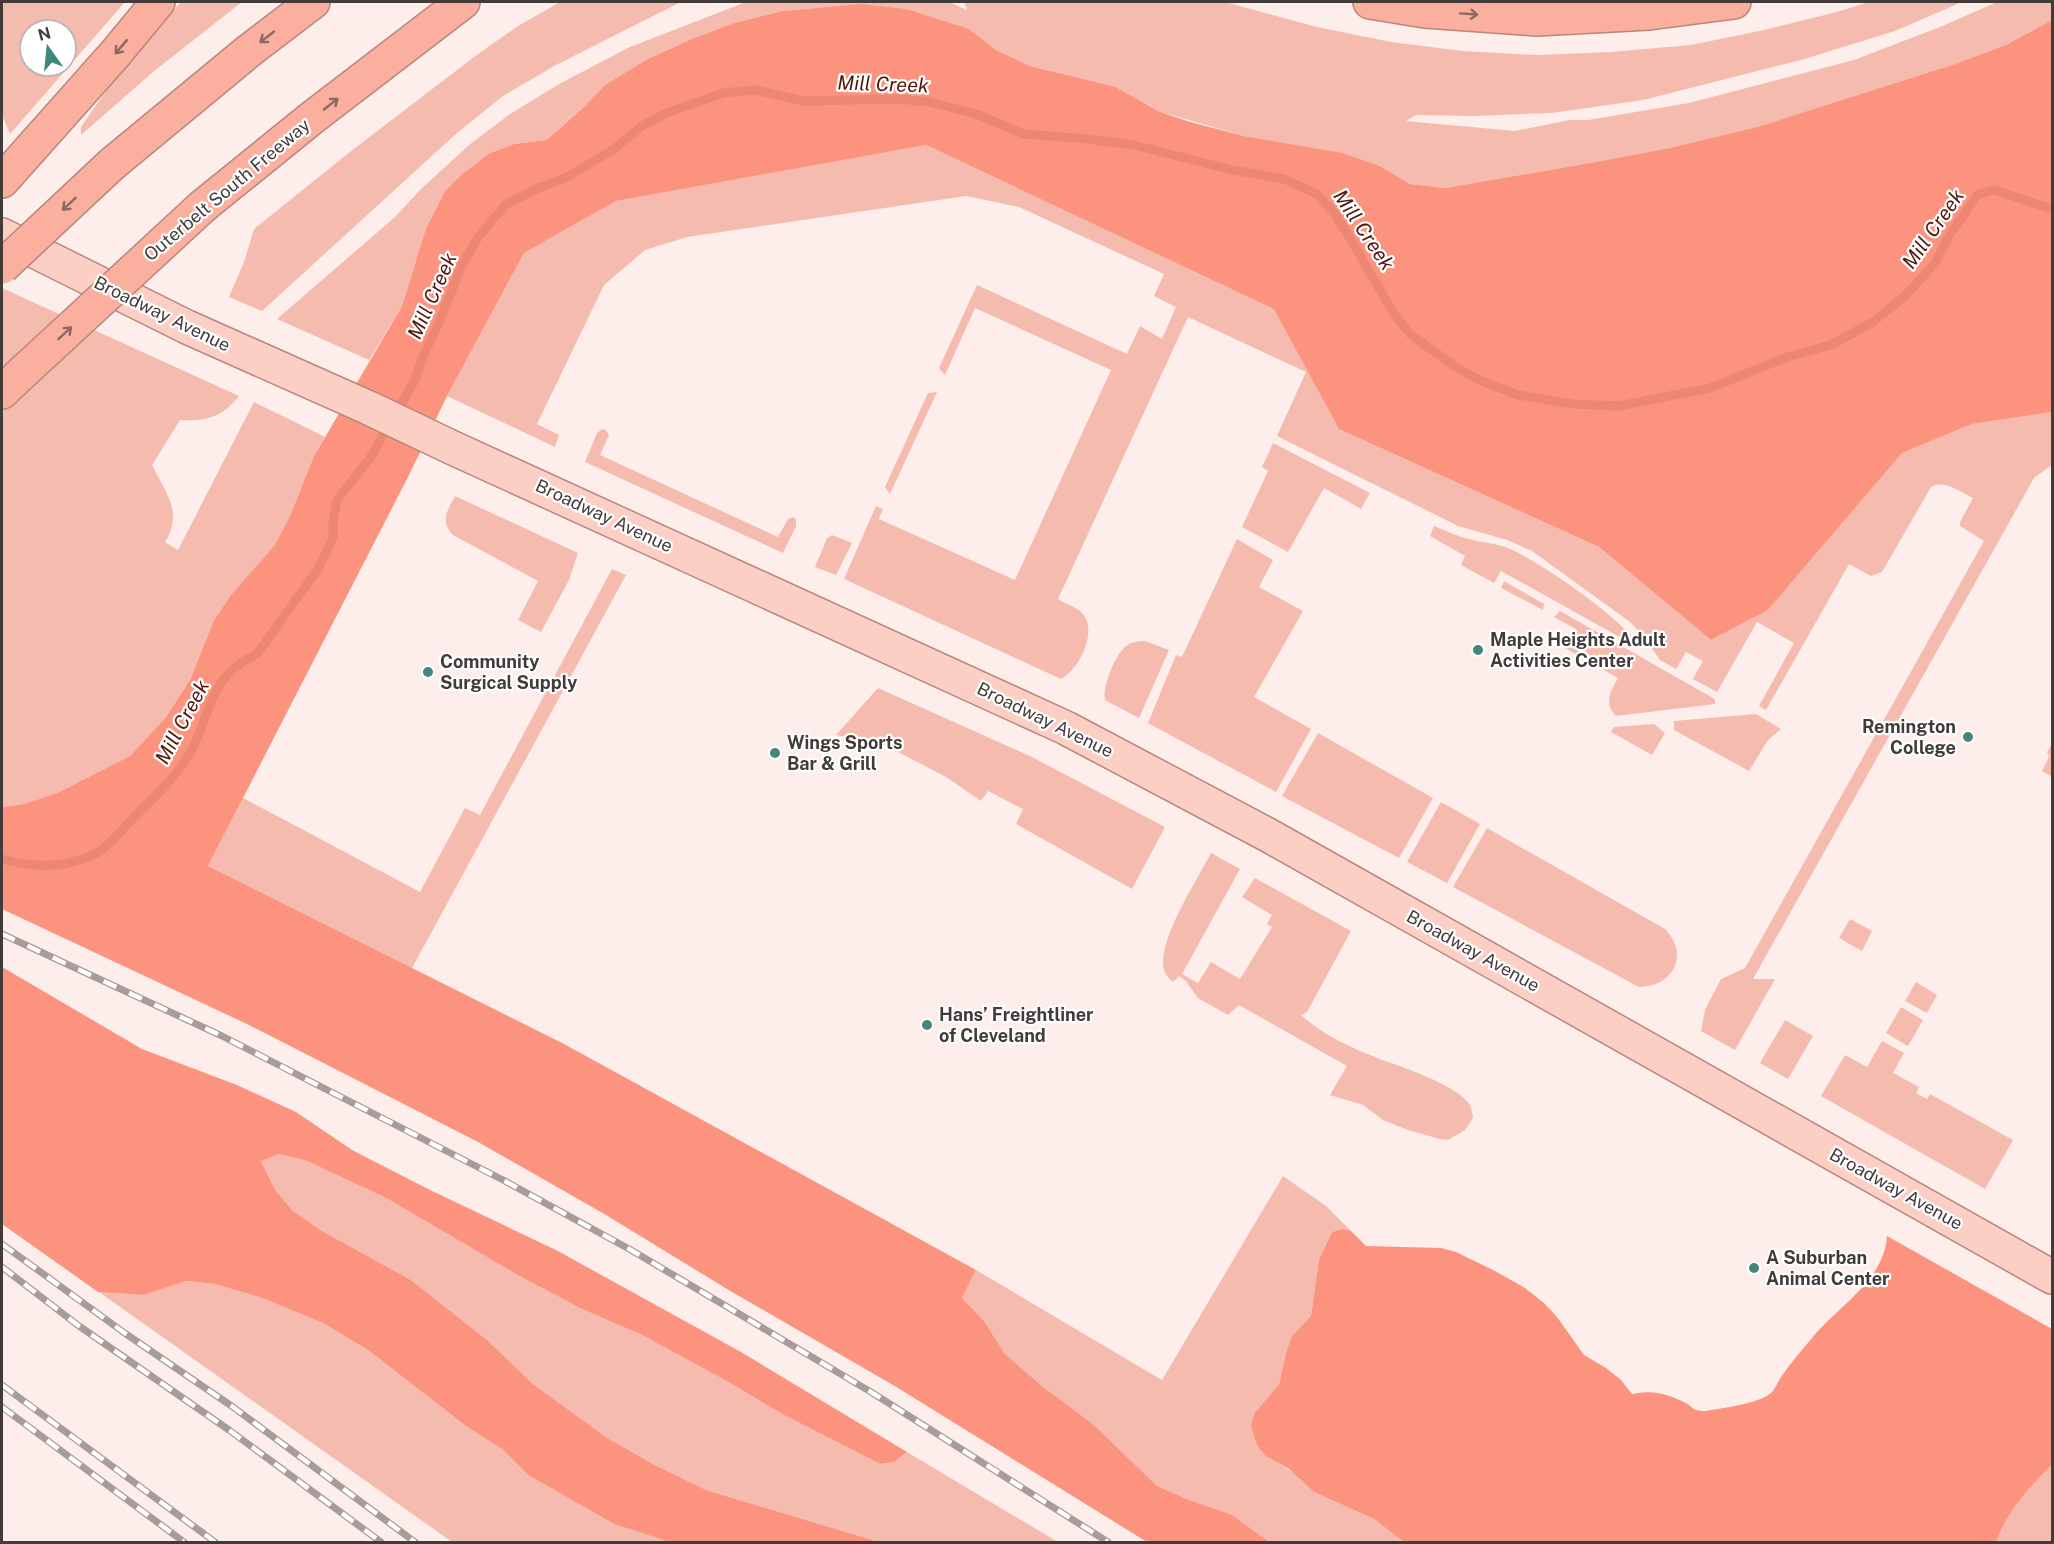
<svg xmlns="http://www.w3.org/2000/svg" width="2054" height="1544" font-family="'Public Sans',sans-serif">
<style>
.green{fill:#f5bbae;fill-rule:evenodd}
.forest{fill:#fb937f}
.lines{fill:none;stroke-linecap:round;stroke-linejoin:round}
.stream{stroke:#ed8773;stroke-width:9}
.major-casing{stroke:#b9867c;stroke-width:36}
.highway-casing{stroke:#b9867c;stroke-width:36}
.major{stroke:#fccfc5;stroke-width:33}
.highway{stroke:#faaf9f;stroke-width:33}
.rail-casing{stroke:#a79c9a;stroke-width:7}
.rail{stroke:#fff;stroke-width:4.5;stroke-dasharray:14;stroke-linecap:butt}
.highway-bridge-casing{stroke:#b9867c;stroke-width:36;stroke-linecap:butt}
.highway-bridge{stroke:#faaf9f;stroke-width:33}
.oneway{stroke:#8b6962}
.poi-dot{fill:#42877c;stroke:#fff;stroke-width:2}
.labels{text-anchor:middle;stroke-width:4.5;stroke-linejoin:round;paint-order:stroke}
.street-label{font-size:18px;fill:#413b3a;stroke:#fff}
.poi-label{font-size:18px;font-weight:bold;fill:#413b3a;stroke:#fff;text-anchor:start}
.water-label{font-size:20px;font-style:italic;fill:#55160c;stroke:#fff}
</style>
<rect width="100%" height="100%" fill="#fdeeeb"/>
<path class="green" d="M 2,2 L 125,2 L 10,134 L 2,115 ZM 30,30 L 66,30 L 66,66 L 30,66 Z
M 181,2 L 242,2 L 153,72 L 81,135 L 81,127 L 119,72 Z
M 560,2 L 681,2 L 556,65 L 503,96 L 457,133 L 262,311 L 229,297 L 244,262 L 254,229 L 355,148 L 478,54 L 518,26 Z
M 746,2 L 949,2 L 967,10 L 964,2 L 1225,2 L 1317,27 L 1391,42 L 1462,51 L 1537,55 L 1611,52 L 1691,45 L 1764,30 L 1833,13 L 1869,2 L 1962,2 L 1895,31 L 1801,60 L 1643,100 L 1552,113 L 1475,116 L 1416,115 L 1406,121 L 1515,131 L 1570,120 L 1588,120 L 1689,103 L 1854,60 L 1940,27 L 1997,2 L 2052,2 L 2052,20 L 2008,44 L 1955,64 L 1757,127 L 1669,148 L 1596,162 L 1445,188 L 1410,184 L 1380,166 L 1296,145 L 1244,136 L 1158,111 L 1116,87 L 1030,66 L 996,50 L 969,29 L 815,8 L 782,11 L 734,23 L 644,61 L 605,85 L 584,107 L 547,140 L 514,144 L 488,154 L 460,176 L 445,191 L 426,228 L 402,306 L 369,360 L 277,319 L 395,217 L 420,190 L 469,145 L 510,114 L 559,84 L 630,47 Z
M 926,145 L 1275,309 L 1339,429 L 1599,547 L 1711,640 L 1768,610 L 1902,453 L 1972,424 L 2052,412 L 2052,465 L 2034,478 L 1753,979 L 1775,979 L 1735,1050 L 1701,1031 L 1705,1010 L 1721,979 L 1745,968 L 1984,541 L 1960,526 L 1960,522 L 1973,498 C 1960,492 1944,479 1931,487 L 1882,572 L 1871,576 L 1849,564 L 1766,710 L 1759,706 L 1794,643 L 1757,622 L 1717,692 L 1693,679 L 1703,661 L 1686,652 L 1676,669 L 1660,660 L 1642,634 L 1630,622 L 1532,551 L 1507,540 L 1458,526 L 1277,436 L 1306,372 L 1188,317 L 1058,599 C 1067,605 1079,607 1085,617 C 1096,636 1078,670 1061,679 L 844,579 L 876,506 L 883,509 L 879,519 L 1015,580 L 1111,370 L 975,308 L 945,375 L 939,368 L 977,285 L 1127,354 L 1140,326 L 1162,339 L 1176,307 L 1154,296 L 1164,274 L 1019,207 L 966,196 L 687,237 L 645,250 L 604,285 L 537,424 L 559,435 L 555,447 L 447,396 L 524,253 L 616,201 Z
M 2,288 L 239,396 C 223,417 205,422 180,420 L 152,465 C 165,492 184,512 165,542 L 178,550 L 254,402 L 325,437 L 314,456 L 290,516 L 275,546 L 231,595 L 214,620 L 190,680 L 166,717 L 130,756 L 57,793 L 24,804 L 2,807 Z
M 937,392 L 890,494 L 885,487 L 928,393 Z
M 602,429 L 606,430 L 609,435 L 600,455 L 778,537 L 788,519 L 793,517 L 796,519 L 796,526 L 783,553 L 585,462 L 597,433 Z
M 1273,443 L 1370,493 L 1361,509 L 1324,488 L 1288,552 L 1242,527 L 1268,471 L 1262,467 Z
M 455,496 L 578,553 L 569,580 L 541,632 L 518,620 L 538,581 L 453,535 C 440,521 447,511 455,496 Z
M 1434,526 C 1446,531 1457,536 1469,539 C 1482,543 1497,543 1510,549 C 1539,561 1628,622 1641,649 L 1501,571 L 1494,583 L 1461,565 L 1465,556 L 1430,536 Z
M 832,535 L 852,543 L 836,575 L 815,567 L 827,538 Z
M 1237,539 L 1273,560 L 1259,587 L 1303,611 L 1254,697 L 1311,729 L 1276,792 L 1148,723 L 1176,655 L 1182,657 Z
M 612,569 L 626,575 L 412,968 L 208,866 L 243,798 L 420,892 L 465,808 L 480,815 Z
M 1504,581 L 1544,604 L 1543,610 L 1501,588 Z
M 1560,611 L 1713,698 L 1715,700 L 1715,704 L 1616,716 C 1603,703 1611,691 1618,678 L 1565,648 L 1576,629 L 1554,617 Z
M 1145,641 L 1169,650 L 1139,718 L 1105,700 C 1102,687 1115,655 1126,646 C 1131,642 1138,641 1145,641 Z
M 878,688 L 1030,756 L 1165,827 L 1132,889 L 1016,824 L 1023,809 L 988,791 L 981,801 L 946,777 L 881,743 L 836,735 Z
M 1756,714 L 1781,729 L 1768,740 L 1749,771 L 1674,730 L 1674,721 Z
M 1654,724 L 1665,733 L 1652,755 L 1611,732 L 1614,727 Z
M 1318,733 L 1433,798 L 1399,858 L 1282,796 Z
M 2052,744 L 2052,777 L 2042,771 L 2049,757 L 2047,752 Z
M 1441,802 L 1480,824 L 1447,883 L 1407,862 Z
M 1487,828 L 1665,929 C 1690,955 1673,987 1639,987 L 1453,887 Z
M 1211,853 L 1240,869 L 1182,974 L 1198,983 L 1211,962 L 1240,979 L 1272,927 L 1267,924 L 1272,915 L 1242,897 L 1255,878 L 1351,931 L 1307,1012 L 1301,1015 C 1317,1030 1340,1042 1360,1051 C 1387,1063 1454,1081 1470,1105 C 1472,1109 1472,1114 1473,1118 L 1465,1130 L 1448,1140 L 1440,1139 L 1408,1130 L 1383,1120 L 1363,1105 L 1330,1095 L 1347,1066 L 1239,1005 L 1228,1015 L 1198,998 L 1186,981 L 1179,976 L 1173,982 C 1166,976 1163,971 1163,962 C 1164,930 1196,882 1211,853 Z
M 1850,919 L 1872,931 L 1862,951 L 1839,938 Z
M 1916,982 L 1937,995 L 1927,1013 L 1905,1001 Z
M 1901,1007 L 1923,1020 L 1908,1046 L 1886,1033 Z
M 1785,1020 L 1813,1036 L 1788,1079 L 1760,1063 Z
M 1882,1041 L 1904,1053 L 1893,1073 L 1919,1087 L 1916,1093 L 1927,1099 L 1930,1094 L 2013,1140 L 1985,1189 L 1821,1096 L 1845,1055 L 1867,1067 Z
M 279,1154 L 307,1161 L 386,1198 L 523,1278 L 582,1309 L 642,1335 L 730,1383 L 784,1415 L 880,1464 L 894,1462 L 907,1452 L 1058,1542 L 879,1542 L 706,1490 L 653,1464 L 606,1438 L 533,1384 L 487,1340 L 411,1280 L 322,1231 L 293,1211 L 276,1191 L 261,1160 Z
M 1283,1176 L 1326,1206 L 1351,1231 L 1343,1229 L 1332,1232 L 1319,1259 L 1311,1316 L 1292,1336 L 1287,1349 L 1279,1384 L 1253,1416 L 1278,1463 L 1295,1474 L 1314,1492 L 1374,1519 L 1404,1542 L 1269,1542 L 1189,1500 L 1157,1486 L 1093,1424 L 1042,1386 L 1005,1354 L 984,1321 L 962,1298 L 976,1270 L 1162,1380 Z
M 187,1281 L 215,1284 L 262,1298 L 323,1323 L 368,1350 L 466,1426 L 502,1449 L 528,1475 L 614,1524 L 669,1542 L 452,1542 L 99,1292 L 143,1295 Z
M 2052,1465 L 2052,1542 L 1996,1542 C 2006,1513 2030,1486 2052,1465 Z"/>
<path class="forest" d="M 861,4 L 906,9 L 969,29 L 996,50 L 1030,66 L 1116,87 L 1158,111 L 1190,122 L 1244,136 L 1342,153 L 1380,166 L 1410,184 L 1445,188 L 1596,162 L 1669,148 L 1757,127 L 1955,64 L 2008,44 L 2052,20 L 2052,412 L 1972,424 L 1902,453 L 1768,610 L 1711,640 L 1599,547 L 1339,429 L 1274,309 L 926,145 L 616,201 L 524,253 L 447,396 L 409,475 L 208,866 L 564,1044 L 976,1270 L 962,1298 L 984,1321 L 1005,1354 L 1042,1386 L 1093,1424 L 1157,1486 L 1189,1500 L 1232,1515 L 1269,1542 L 1147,1542 L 893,1385 L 727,1289 L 606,1215 L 478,1142 L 249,1025 L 2,909 L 2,807 L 24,804 L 57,793 L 130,756 L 166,717 L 190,680 L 214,620 L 231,595 L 275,545 L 290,516 L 314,456 L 402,306 L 426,228 L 445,191 L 460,176 L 488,154 L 514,144 L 547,140 L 584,107 L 605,85 L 644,61 L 690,40 L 734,23 L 782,11 Z
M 2,967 L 142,1049 L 237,1085 L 296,1112 L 352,1150 L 428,1189 L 556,1250 L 741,1352 L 907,1452 L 894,1462 L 880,1464 L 784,1415 L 730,1383 L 642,1335 L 582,1309 L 523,1278 L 386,1198 L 307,1161 L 279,1154 L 261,1161 L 276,1191 L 293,1211 L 322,1231 L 411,1280 L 487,1340 L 533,1384 L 607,1438 L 653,1464 L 706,1490 L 879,1542 L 669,1542 L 614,1524 L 528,1475 L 502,1449 L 466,1426 L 368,1350 L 323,1323 L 262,1298 L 215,1284 L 187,1281 L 143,1295 L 98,1292 L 2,1224 Z
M 1343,1229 L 1351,1231 L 1366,1246 L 1441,1248 L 1456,1252 L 1495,1271 L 1525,1288 L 1544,1303 L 1557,1317 L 1584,1355 L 1606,1368 L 1621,1380 L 1632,1394 C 1654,1390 1664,1393 1684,1402 C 1694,1407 1691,1411 1705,1411 C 1722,1408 1758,1404 1771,1393 C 1775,1389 1778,1382 1781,1377 C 1790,1364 1801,1351 1812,1338 C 1838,1306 1884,1281 1887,1236 L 2052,1329 L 2052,1465 C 2030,1486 2006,1513 1996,1542 L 1404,1542 L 1374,1519 L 1314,1492 L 1289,1469 L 1266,1456 L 1257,1445 L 1251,1426 L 1254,1414 L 1279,1384 L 1287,1349 L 1292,1336 L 1311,1316 L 1319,1259 L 1332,1232 Z"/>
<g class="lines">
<path class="stream" d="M 2,859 C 34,868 69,869 100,851 C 114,842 126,824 139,812 C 157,794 177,776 190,753 C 212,713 208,676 257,654 L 318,569 L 333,538 L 333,521 L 337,500 L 370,458 L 415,380 L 423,356 L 437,327 L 463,263 L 477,239 L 505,205 L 534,190 L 567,177 L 614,149 L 642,126 L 664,114 L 723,93 L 755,90 L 804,101 L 900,99 L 929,102 L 976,114 L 1024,134 L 1086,139 L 1134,145 L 1232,170 L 1284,179 L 1317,194 L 1335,214 L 1350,238 L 1394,314 L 1410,334 L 1454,366 L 1479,380 L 1518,395 L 1573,404 L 1619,406 L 1710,388 L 1790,356 L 1831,345 L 1873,322 L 1906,295 L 1935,263 L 1949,236 L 1978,194 L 1994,190 L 2052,209"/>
<defs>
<path id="major" d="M 2,235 L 187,327 L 369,408 L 453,448 L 1066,728 L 1268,835 L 2052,1277"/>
<path id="highway" d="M 1370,2 L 1425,11 L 1537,19 L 1649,13 L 1734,2
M 112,164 L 250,50 L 313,2
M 2,181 L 115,54 L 158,2
M 203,206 L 313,117 L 463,2
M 2,392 L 22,373"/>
</defs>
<use href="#major" class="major-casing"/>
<use href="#highway" class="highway-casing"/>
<use href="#major" class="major"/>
<use href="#highway" class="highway"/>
<defs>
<path id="rail" d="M 2,934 L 222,1036 L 503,1180 L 631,1250 L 871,1392 L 1108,1542
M 2,1244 L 126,1334 L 233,1407 L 415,1542
M 2,1267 L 79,1326 L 229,1430 L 381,1542
M 2,1385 L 215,1542
M 2,1407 L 184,1542"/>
</defs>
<use href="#rail" class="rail-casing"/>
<use href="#rail" class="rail"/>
<defs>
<path id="highway-bridge" d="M 2,267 L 112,164
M 22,373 L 203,206"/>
</defs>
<use href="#highway-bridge" class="highway-bridge-casing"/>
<use href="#highway-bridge" class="highway-bridge"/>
</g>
<defs><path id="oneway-shaft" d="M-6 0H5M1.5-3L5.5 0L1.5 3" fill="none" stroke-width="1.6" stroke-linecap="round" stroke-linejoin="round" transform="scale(1.5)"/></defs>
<g class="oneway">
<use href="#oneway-shaft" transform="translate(1469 14) rotate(4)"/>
<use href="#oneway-shaft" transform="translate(267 37) rotate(142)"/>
<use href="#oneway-shaft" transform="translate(121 47) rotate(130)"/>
<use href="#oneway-shaft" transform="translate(331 104) rotate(-38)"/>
<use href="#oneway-shaft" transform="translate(69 204) rotate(137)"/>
<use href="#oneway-shaft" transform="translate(65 333) rotate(-43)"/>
</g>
<g class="poi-dot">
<circle cx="1478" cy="650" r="6"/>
<circle cx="428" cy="672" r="6"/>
<circle cx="1968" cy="737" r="6"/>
<circle cx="775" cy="753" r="6"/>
<circle cx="927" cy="1025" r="6"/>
<circle cx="1754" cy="1268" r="6"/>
</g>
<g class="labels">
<g class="street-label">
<text transform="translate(227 190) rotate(-40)" y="6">Outerbelt South Freeway</text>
<text transform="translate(162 314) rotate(26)" y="6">Broadway Avenue</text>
<text transform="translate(604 516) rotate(25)" y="6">Broadway Avenue</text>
<text transform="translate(1045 720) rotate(26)" y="6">Broadway Avenue</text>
<text transform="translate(1473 951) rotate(29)" y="6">Broadway Avenue</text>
<text transform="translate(1896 1189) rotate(29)" y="6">Broadway Avenue</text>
</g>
<g class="poi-label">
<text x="1490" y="646">Maple Heights Adult<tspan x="1490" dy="21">Activities Center</tspan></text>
<text x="440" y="668">Community<tspan x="440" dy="21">Surgical Supply</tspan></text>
<text x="1956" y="733" text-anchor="end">Remington<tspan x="1956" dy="21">College</tspan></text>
<text x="787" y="749">Wings Sports<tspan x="787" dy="21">Bar &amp; Grill</tspan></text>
<text x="939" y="1021">Hans’ Freightliner<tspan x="939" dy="21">of Cleveland</tspan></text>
<text x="1766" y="1264">A Suburban<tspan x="1766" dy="21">Animal Center</tspan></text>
</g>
<g class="water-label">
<text transform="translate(883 84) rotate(2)" y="7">Mill Creek</text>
<text transform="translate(1933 229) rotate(-55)" y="7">Mill Creek</text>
<text transform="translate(1364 230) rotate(56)" y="7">Mill Creek</text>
<text transform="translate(432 296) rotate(-66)" y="7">Mill Creek</text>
<text transform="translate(182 722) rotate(-62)" y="7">Mill Creek</text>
</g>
</g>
<rect width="2054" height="1544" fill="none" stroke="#413b3a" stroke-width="6"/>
<g transform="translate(48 48) rotate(345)"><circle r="28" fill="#ffffff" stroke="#b3b1b0" stroke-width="1.5"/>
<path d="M0-4.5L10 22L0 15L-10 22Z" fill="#42877c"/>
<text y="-9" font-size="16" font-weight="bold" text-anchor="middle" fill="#413b3a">N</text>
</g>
</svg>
